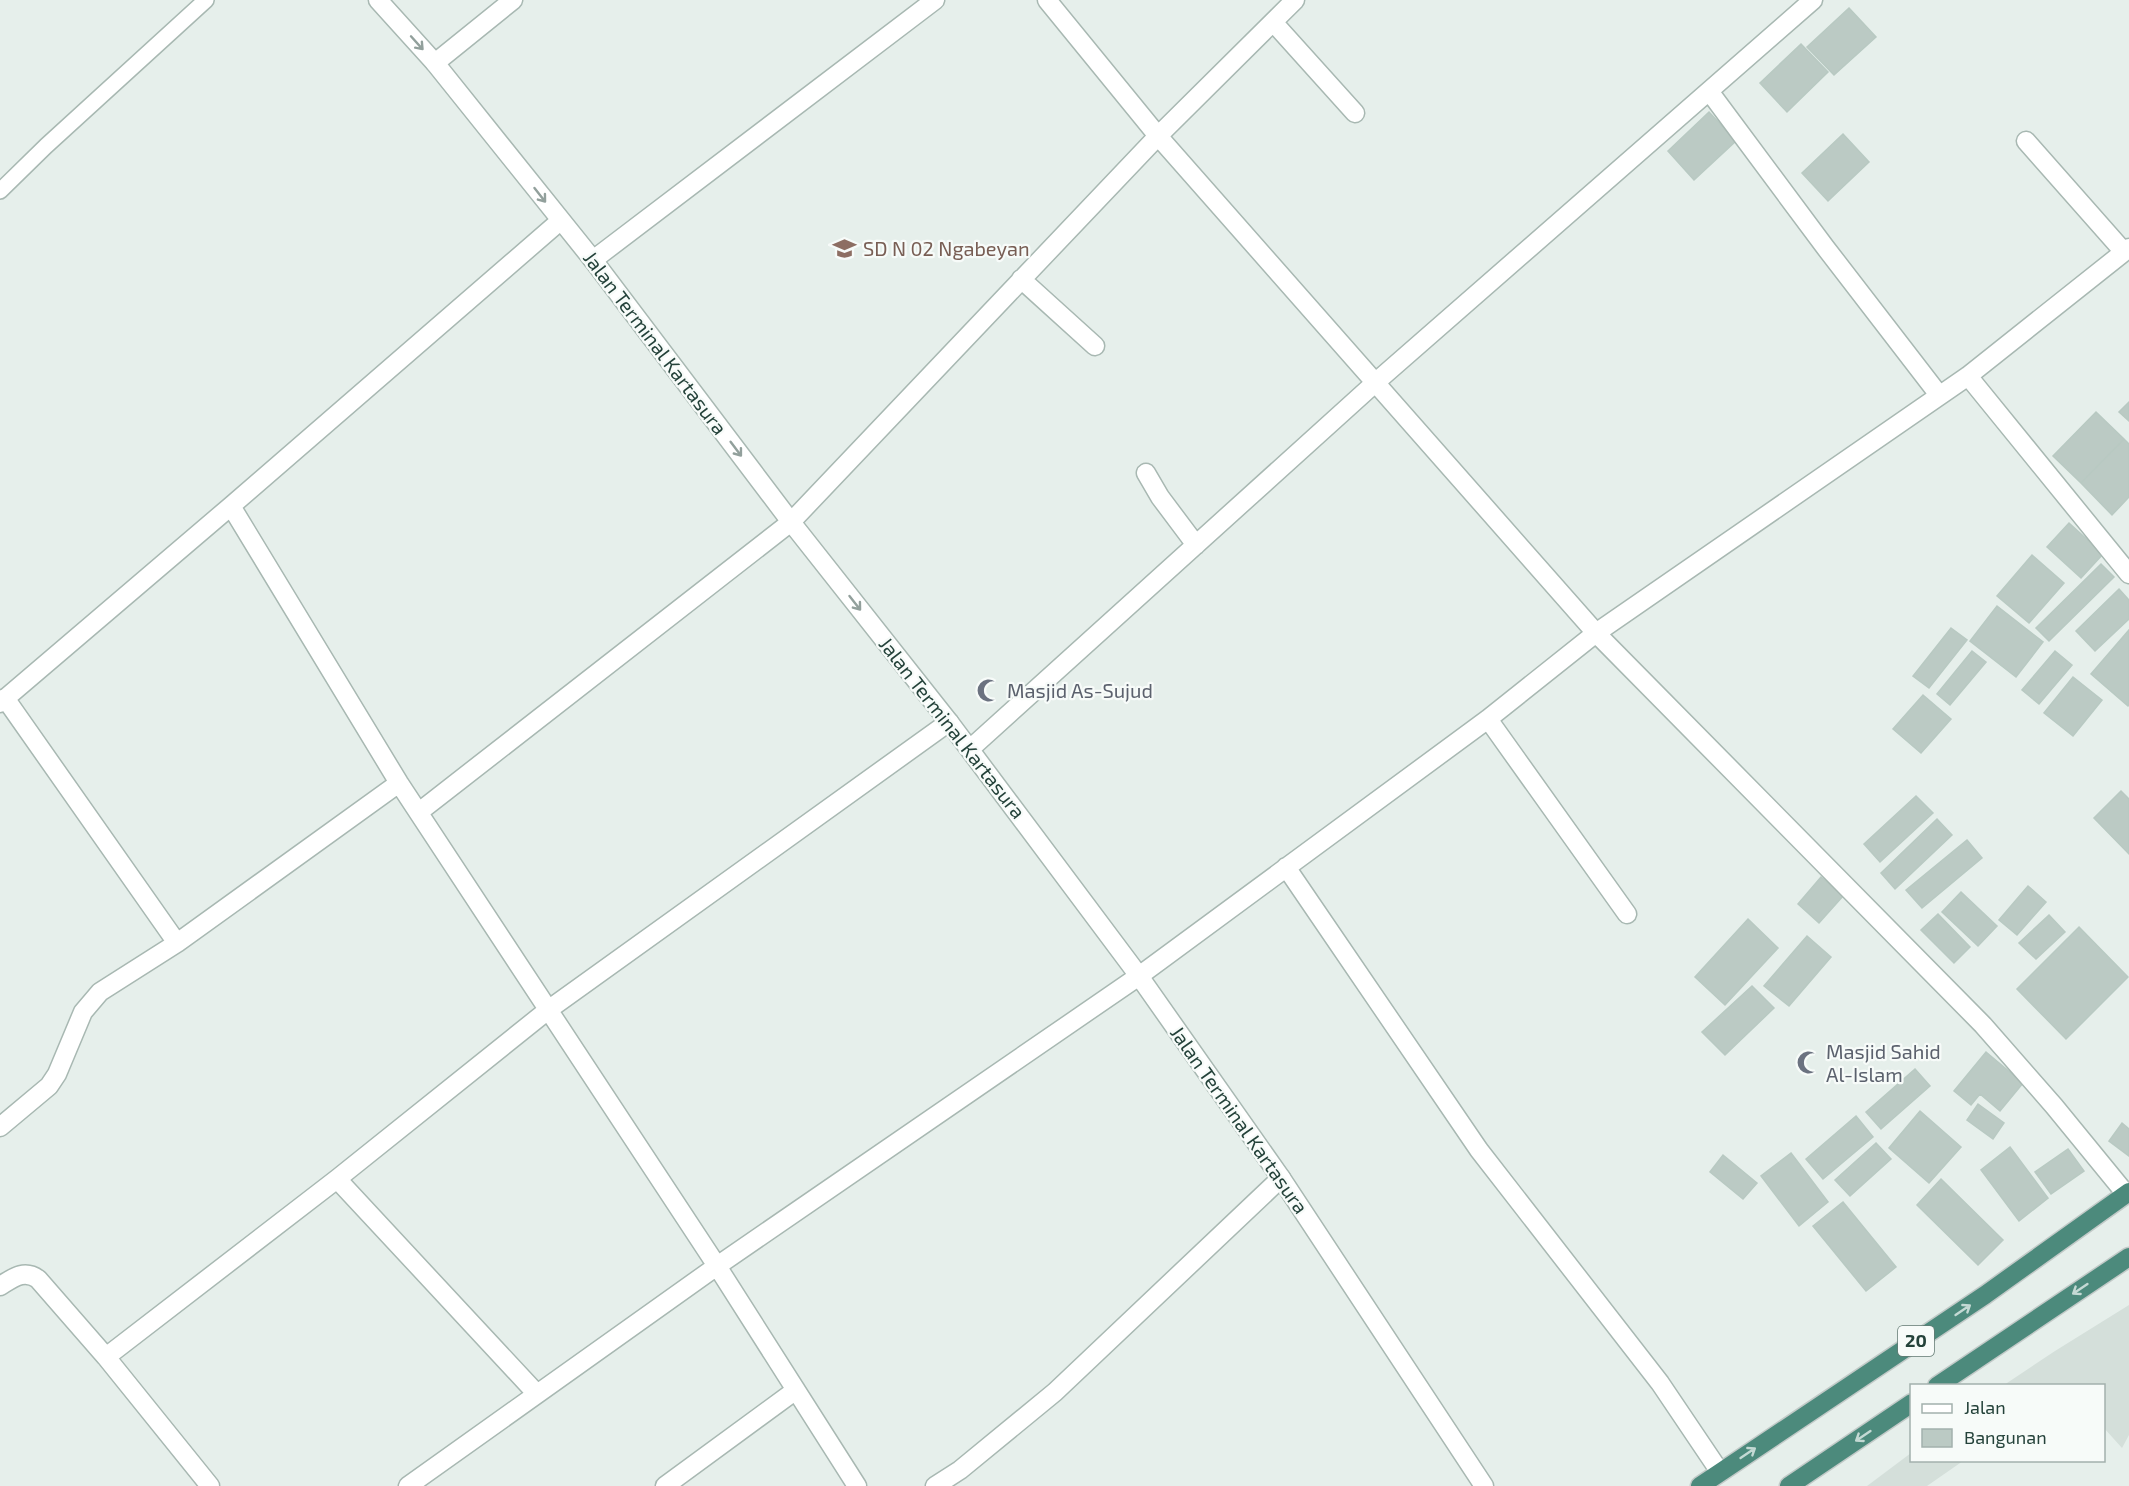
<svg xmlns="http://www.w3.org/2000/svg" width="2129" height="1486" font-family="'Exo 2',sans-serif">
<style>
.built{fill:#d4dfda}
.building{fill:#bbcac4;stroke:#b8c9c2;stroke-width:1.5}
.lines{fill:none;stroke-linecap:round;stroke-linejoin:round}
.service-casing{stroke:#a8b8b2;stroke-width:18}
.minor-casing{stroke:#a8b8b2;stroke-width:21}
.tertiary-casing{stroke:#a8b8b2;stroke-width:21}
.trunk-casing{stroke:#c2cac8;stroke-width:21}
.service{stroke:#fff;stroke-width:15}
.minor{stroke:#fff;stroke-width:18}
.tertiary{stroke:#fff;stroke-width:18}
.trunk{stroke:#4c8a7c;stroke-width:18}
.oneway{stroke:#92a09c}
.oneway2{stroke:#c4d9d4}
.labels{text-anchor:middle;stroke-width:4.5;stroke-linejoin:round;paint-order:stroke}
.shield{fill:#f7fbf9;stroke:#637a73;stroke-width:1.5}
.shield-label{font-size:18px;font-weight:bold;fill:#24423a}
.education-label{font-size:20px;fill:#785e54;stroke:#f7fbf9;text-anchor:start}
.street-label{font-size:20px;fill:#24423a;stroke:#f7fbf9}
.worship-label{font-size:20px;fill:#5b616d;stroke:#f7fbf9;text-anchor:start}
</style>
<rect width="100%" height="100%" fill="#e6efeb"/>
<path class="built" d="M 2129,1305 L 2129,1435 L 2122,1448 L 2104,1428 L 2104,1386 L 2004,1385 L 2055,1351 Z
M 1911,1453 L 1912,1460 L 1963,1461 L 1927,1486 L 1867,1486 Z"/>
<path class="building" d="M 1849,8 L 1876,37 L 1834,75 L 1807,47 Z
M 1801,44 L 1828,72 L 1787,112 L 1760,83 Z
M 1709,112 L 1736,141 L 1694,180 L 1668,151 Z
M 1843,134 L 1869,162 L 1828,201 L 1802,173 Z
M 2129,402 L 2129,421 L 2119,412 Z
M 2096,412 L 2124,439 L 2081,483 L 2053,456 Z
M 2124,439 L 2129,444 L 2129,497 L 2112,515 L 2081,483 Z
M 2069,523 L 2103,554 L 2081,578 L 2047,547 Z
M 2032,555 L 2064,583 L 2029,623 L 1997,596 Z
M 2101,564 L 2114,577 L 2049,641 L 2036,628 Z
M 2119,589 L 2129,600 L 2129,619 L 2095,651 L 2076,631 Z
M 1997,606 L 2043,642 L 2016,677 L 1970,641 Z
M 1951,628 L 1967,640 L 1929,688 L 1913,676 Z
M 2129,630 L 2129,705 L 2128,706 L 2091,674 Z
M 1972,651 L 1986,662 L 1950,705 L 1937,694 Z
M 2055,651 L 2072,665 L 2039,704 L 2022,690 Z
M 2073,677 L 2102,700 L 2073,736 L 2044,713 Z
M 1923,695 L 1951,719 L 1921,753 L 1893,729 Z
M 2121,791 L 2129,799 L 2129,854 L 2094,818 Z
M 1916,796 L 1933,813 L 1880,862 L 1864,844 Z
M 1937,819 L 1952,835 L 1895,889 L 1881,873 Z
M 1967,840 L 1982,858 L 1922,908 L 1906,890 Z
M 1821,877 L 1843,896 L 1819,923 L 1798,904 Z
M 2028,886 L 2046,902 L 2017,935 L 1999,920 Z
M 1961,892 L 1997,926 L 1978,946 L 1942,912 Z
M 1938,914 L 1970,947 L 1954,963 L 1921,930 Z
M 2049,915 L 2065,932 L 2036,959 L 2019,943 Z
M 1748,919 L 1778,948 L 1725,1005 L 1695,977 Z
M 2079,927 L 2128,977 L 2066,1039 L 2017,989 Z
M 1807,936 L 1831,957 L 1789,1006 L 1764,986 Z
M 1752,986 L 1774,1008 L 1725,1055 L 1702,1032 Z
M 1986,1052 L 2023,1083 L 2000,1111 L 1980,1094 L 1971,1105 L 1954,1091 Z
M 1915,1069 L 1930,1086 L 1881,1129 L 1866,1112 Z
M 1978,1104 L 2004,1123 L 1993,1139 L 1967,1120 Z
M 1920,1111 L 1961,1147 L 1929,1183 L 1889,1148 Z
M 1856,1116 L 1873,1137 L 1823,1179 L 1806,1159 Z
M 2122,1123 L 2129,1129 L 2129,1156 L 2109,1141 Z
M 1876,1143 L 1891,1159 L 1850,1196 L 1835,1180 Z
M 2010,1147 L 2048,1198 L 2019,1221 L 1981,1170 Z
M 2068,1149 L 2084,1171 L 2051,1194 L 2035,1172 Z
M 1791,1153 L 1828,1202 L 1799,1226 L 1761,1176 Z
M 1723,1155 L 1757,1183 L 1743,1199 L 1710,1172 Z
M 1941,1179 L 2003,1240 L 1978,1265 L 1917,1205 Z
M 1843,1202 L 1896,1267 L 1866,1291 L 1813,1226 Z"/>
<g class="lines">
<defs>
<path id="service" d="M 0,191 L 46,146 L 206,0"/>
<path id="minor" d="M 1047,0 L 1158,136 L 1596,633 L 1983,1025 L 2054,1106 L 2126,1194
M 1273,22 L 1355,113
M 435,63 L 513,0
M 1709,91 L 1825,247 L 1939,395
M 2026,141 L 2124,252
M 593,260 L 935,0
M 1021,279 L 1095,346
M 1968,376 L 2129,574
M 1146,473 L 1160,497 L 1196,545
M 231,506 L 399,783 L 717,1266 L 857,1486
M 5,698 L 177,943
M 0,703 L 231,506 L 560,221
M 1488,719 L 1627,914
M 970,749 L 1376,382 L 1813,0
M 419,812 L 791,522 L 1158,136 L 1295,0
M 1286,867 L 1479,1150 L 1660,1383 L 1720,1472
M 0,1127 L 49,1086 L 57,1074 L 83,1012 L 100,992 L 177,943 L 399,783
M 337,1179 L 537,1394
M 0,1286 C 13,1278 24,1269 38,1279 L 106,1357 L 210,1486
M 106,1357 L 337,1179 L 548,1010 L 949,722
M 408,1486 L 717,1266 L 1139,976 L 1488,719 L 1596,633 L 1968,376 L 2129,248
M 665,1486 L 796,1390
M 935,1486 L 960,1470 L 1055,1392 L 1281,1178"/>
<path id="tertiary" d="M 378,0 L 435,63 L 593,260 L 791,522 L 949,722 L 1139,976 L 1281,1178 L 1484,1486"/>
<path id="trunk" d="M 1937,1386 L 2129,1257
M 1700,1486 L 1985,1295 L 2129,1192
M 1789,1486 L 1912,1403"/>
</defs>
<use href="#service" class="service-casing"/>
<use href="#minor" class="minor-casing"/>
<use href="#tertiary" class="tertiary-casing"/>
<use href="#trunk" class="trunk-casing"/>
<use href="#service" class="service"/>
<use href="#minor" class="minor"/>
<use href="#tertiary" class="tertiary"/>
<use href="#trunk" class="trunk"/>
</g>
<defs><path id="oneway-shaft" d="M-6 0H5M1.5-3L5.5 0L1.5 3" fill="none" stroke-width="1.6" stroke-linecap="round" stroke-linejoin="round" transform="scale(1.5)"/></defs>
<g class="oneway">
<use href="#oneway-shaft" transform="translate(417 43) rotate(48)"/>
<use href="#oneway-shaft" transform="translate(540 195) rotate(52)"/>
<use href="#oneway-shaft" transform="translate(736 449) rotate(53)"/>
<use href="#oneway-shaft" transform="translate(855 603) rotate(52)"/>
</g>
<g class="oneway2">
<use href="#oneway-shaft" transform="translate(2080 1289) rotate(146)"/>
<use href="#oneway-shaft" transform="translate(1963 1310) rotate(-34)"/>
<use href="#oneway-shaft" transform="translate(1863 1436) rotate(146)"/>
<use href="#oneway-shaft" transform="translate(1748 1453) rotate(-34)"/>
</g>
<defs>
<symbol id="school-bare" viewBox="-9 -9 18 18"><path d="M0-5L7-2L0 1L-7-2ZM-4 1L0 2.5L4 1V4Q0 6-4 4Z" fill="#8d6e63" stroke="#f7fbf9" stroke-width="2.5" paint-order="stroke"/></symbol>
<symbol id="mosque-bare" viewBox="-9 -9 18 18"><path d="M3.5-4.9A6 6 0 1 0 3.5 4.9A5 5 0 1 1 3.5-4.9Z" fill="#6b7280" stroke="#f7fbf9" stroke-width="2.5" paint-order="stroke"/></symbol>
</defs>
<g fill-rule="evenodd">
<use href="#school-bare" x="828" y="232" width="33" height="33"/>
<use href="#mosque-bare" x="972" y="674" width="33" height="33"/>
<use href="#mosque-bare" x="1792" y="1046" width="33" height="33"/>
</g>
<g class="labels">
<rect class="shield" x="1898" y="1326" width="36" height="30" rx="4.5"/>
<g class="shield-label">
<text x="1916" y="1347">20</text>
</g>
<g class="education-label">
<text x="863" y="256">SD N 02 Ngabeyan</text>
</g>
<g class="street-label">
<text transform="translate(655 343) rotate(53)" y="7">Jalan Terminal Kartasura</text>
<text transform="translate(952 728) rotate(52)" y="7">Jalan Terminal Kartasura</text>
<text transform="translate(1239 1120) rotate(55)" y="7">Jalan Terminal Kartasura</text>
</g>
<g class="worship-label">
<text x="1007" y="698">Masjid As-Sujud</text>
<text x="1826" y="1059">Masjid Sahid<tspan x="1826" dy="23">Al-Islam</tspan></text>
</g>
</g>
<rect x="1910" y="1384" width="195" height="78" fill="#f7fbf9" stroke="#a3b1ad" stroke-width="1.5"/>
<rect x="1922" y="1404" width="30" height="9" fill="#ffffff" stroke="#a3b1ad" stroke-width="1.5"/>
<text x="1964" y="1414" font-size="18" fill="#24423a">Jalan</text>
<rect x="1922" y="1429" width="30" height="18" fill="#bbcac4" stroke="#a3b1ad" stroke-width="1.5"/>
<text x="1964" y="1444" font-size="18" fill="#24423a">Bangunan</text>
</svg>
